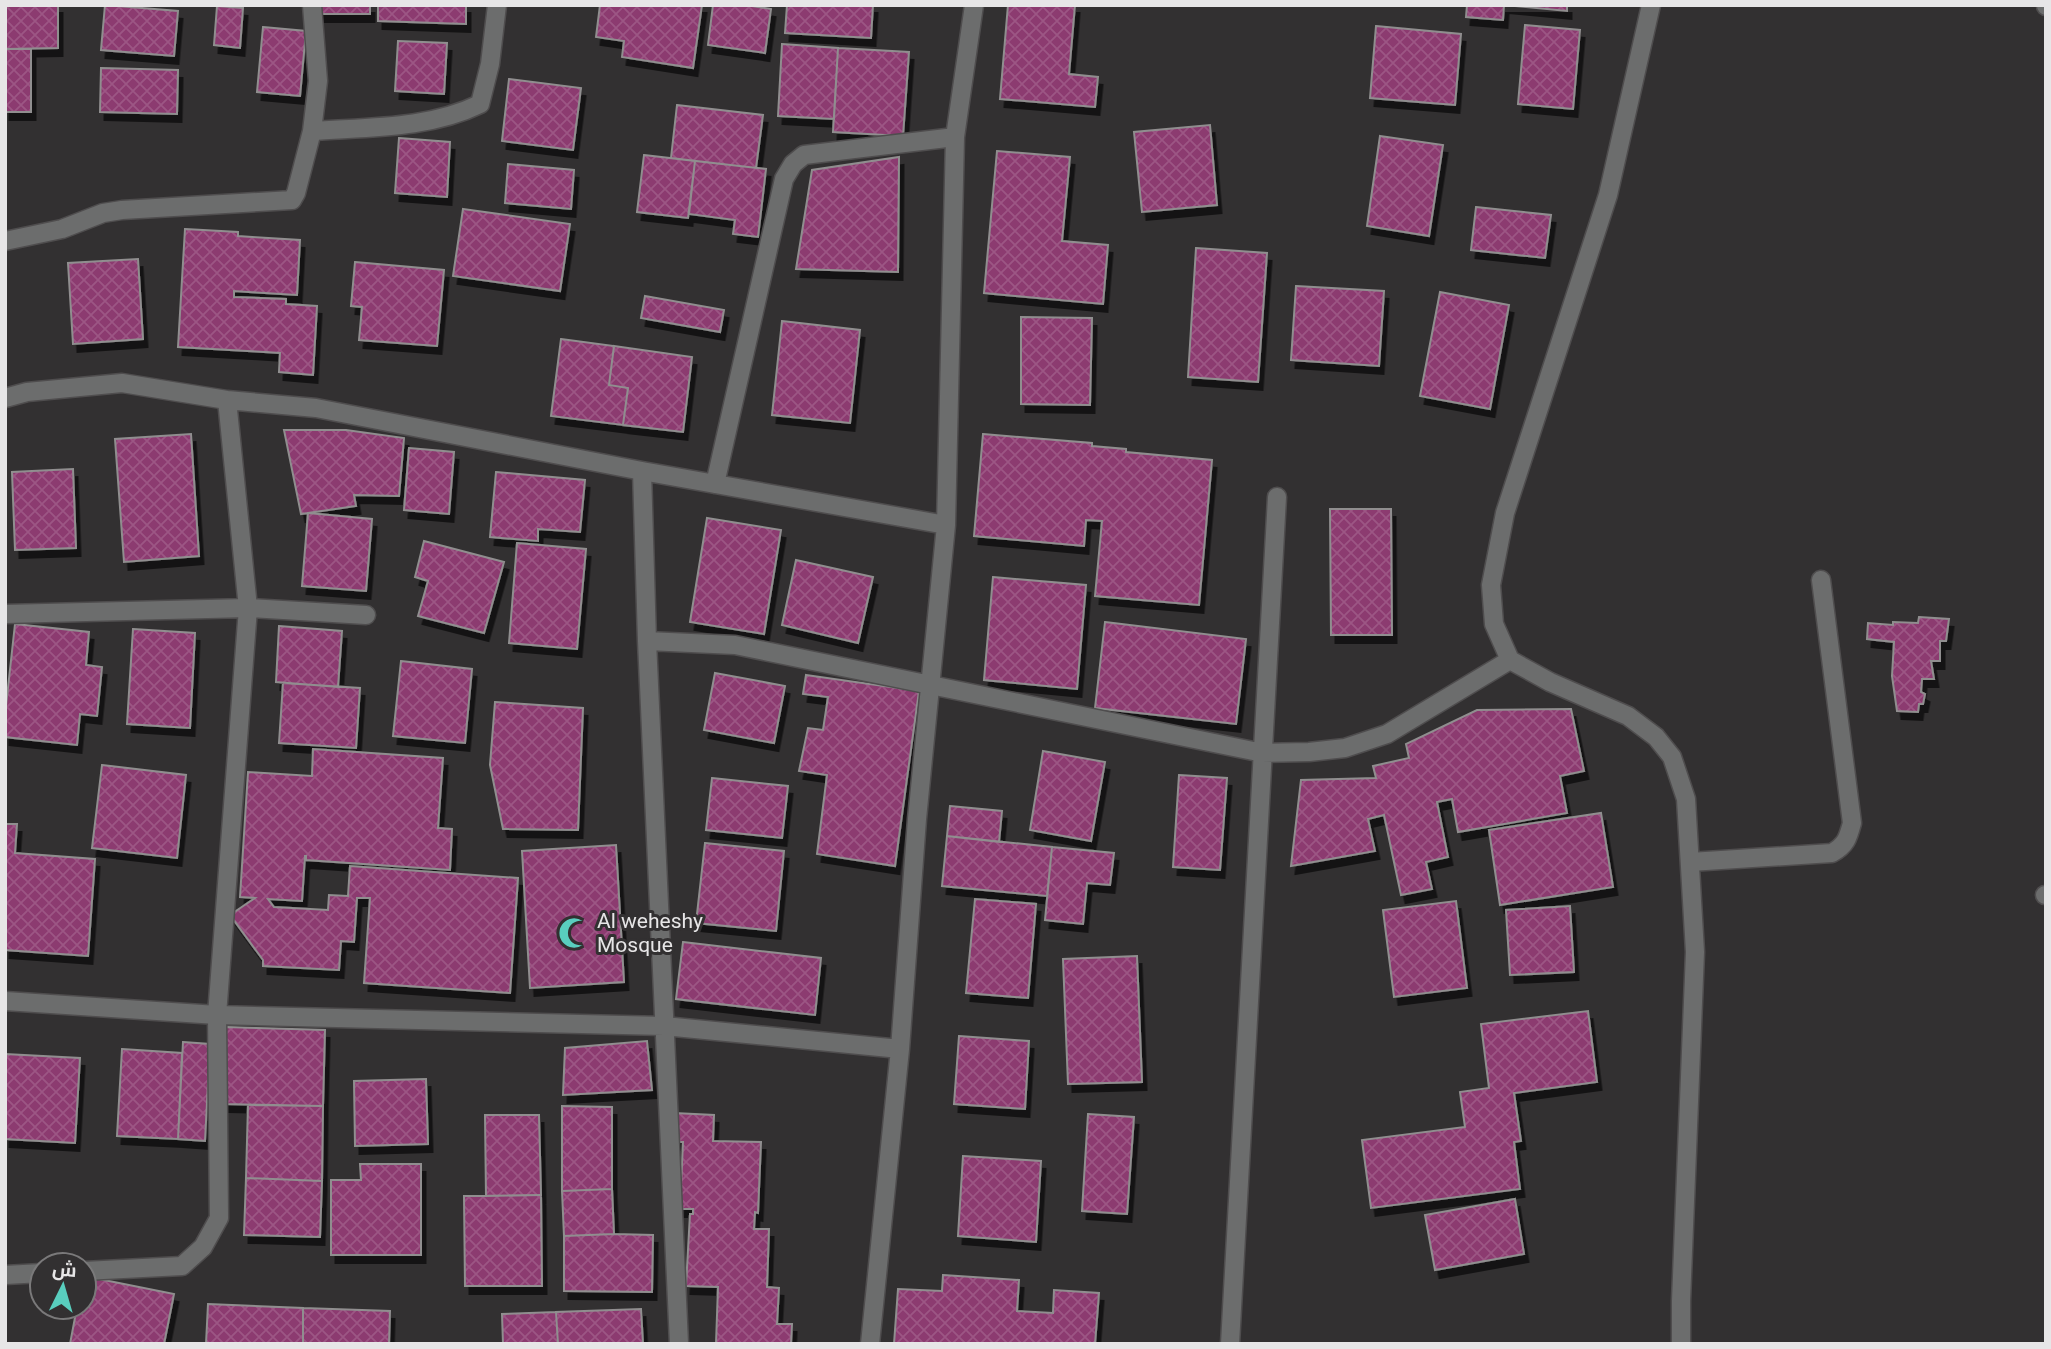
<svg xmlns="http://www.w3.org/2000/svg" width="2051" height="1349" font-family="Roboto,Cairo,sans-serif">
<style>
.building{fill:url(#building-cross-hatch);stroke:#908e8f;stroke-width:2;filter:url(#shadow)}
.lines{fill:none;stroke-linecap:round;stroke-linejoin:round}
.street-casing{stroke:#4f4d4e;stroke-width:21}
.street{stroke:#6c6d6d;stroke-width:18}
.labels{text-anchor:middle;stroke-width:6;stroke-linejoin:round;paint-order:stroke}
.poi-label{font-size:21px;fill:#e7e6e7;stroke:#323031;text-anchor:start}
</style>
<defs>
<pattern id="building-cross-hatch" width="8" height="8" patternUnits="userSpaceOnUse" patternTransform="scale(1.75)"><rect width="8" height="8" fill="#8c3a70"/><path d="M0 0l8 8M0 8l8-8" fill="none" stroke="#9c5684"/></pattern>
<filter id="shadow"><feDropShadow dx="4.5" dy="8" stdDeviation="0" flood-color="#0009"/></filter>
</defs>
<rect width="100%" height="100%" fill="#323031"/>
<path class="building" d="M 5,5 L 58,5 L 58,48 L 5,49 Z
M 105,5 L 178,11 L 174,56 L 101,50 Z
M 317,5 L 370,5 L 370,14 L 317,14 Z
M 378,5 L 466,5 L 466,24 L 378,21 Z
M 600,5 L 702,5 L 693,68 L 622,57 L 624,41 L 596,37 Z
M 713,5 L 746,5 L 771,9 L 765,53 L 708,45 Z
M 787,5 L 873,5 L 871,38 L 785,33 Z
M 1008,5 L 1075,5 L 1069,74 L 1098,77 L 1095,107 L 1000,99 Z
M 1467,5 L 1504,5 L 1503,20 L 1466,17 Z
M 1504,5 L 1567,5 L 1567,11 Z
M 217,6 L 243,8 L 240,48 L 214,45 Z
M 1525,25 L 1580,30 L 1573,109 L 1518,104 Z
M 1376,26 L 1461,34 L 1455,105 L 1370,98 Z
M 263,27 L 306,31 L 300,96 L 257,92 Z
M 398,41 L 447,43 L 444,94 L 395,91 Z
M 782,44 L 838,48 L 834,119 L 778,116 Z
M 838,48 L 909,52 L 903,136 L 833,132 Z
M 5,49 L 31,49 L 31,112 L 5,112 Z
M 101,68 L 178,70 L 177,114 L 100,112 Z
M 509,79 L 581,88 L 573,150 L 502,141 Z
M 677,105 L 763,115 L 756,168 L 671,158 Z
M 1210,125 L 1217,205 L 1142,212 L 1134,132 Z
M 1380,136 L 1443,145 L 1429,236 L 1367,226 Z
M 399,138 L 450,142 L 447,197 L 395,193 Z
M 997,151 L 1070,157 L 1062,241 L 1108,245 L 1103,304 L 984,293 Z
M 644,155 L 695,161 L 688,218 L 637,212 Z
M 899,157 L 898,272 L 796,269 L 812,170 Z
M 695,161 L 766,169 L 758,237 L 733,234 L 735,220 L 689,214 Z
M 508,164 L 574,170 L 571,209 L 505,203 Z
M 1476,207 L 1551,215 L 1545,258 L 1471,250 Z
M 463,209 L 570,224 L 560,291 L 453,276 Z
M 185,229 L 238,232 L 238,236 L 300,240 L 297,295 L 234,291 L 234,297 L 286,299 L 286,304 L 317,306 L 313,375 L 279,372 L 280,353 L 178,347 Z
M 1196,248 L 1267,253 L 1258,382 L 1188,377 Z
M 138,259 L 143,339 L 73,344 L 68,263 Z
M 355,262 L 444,270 L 437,346 L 359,340 L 362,307 L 351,306 Z
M 1296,286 L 1384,291 L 1379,366 L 1291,360 Z
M 1440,292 L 1509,305 L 1490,409 L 1420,396 Z
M 645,296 L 724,310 L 720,332 L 641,318 Z
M 1021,317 L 1092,318 L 1090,405 L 1021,404 Z
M 782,321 L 860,330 L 850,423 L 772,415 Z
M 561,339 L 614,346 L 609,385 L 628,388 L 623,425 L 551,416 Z
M 614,346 L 692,357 L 683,432 L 623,425 L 628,388 L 609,385 Z
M 284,430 L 346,430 L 404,438 L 399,496 L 354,495 L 356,506 L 301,514 Z
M 191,434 L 199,556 L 124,562 L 115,439 Z
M 983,434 L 1092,443 L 1092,446 L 1126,449 L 1126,452 L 1212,460 L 1199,605 L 1095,596 L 1102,521 L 1086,520 L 1084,546 L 974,536 Z
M 409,448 L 454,452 L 449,514 L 404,510 Z
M 73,469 L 76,548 L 15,550 L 12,472 Z
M 496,472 L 585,480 L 580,532 L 538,529 L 538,541 L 490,537 Z
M 1330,509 L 1391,509 L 1392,635 L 1331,635 Z
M 308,513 L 372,519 L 366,591 L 302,586 Z
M 707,518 L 781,530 L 764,634 L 690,622 Z
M 424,541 L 504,562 L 484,633 L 418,616 L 428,581 L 415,577 Z
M 517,543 L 586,549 L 577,649 L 509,643 Z
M 796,560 L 873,577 L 858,643 L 782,625 Z
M 993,577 L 1086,585 L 1077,689 L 984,680 Z
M 1919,617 L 1949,619 L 1946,641 L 1940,641 L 1940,661 L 1931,661 L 1934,679 L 1922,679 L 1921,692 L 1925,694 L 1923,704 L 1919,704 L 1918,712 L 1897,711 L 1892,676 L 1894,642 L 1867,639 L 1868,623 L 1893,625 L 1893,622 L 1918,623 Z
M 1105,622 L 1246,639 L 1236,724 L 1095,708 Z
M 15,624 L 89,632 L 86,665 L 102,667 L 97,716 L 80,714 L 77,745 L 5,737 L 5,715 Z
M 279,626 L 342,631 L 338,687 L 276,682 Z
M 133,629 L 195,633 L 190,728 L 127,724 Z
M 401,661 L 472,669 L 465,743 L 393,736 Z
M 715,673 L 785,686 L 774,743 L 704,730 Z
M 806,675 L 919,691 L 895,866 L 817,854 L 827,775 L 799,771 L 808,728 L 823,730 L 828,697 L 803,694 Z
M 283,683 L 360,688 L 356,748 L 279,743 Z
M 495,702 L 583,708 L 578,830 L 503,829 L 490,765 Z
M 1571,709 L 1584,771 L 1560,776 L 1567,813 L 1458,832 L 1452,799 L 1437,802 L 1448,857 L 1426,862 L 1432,889 L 1401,895 L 1384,815 L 1368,819 L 1375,851 L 1291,866 L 1301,780 L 1376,778 L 1373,766 L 1409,758 L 1406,744 L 1477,710 Z
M 313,749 L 443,758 L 438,828 L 452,829 L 450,870 L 306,860 L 306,856 L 305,856 L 302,901 L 268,899 L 274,907 L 328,910 L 329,895 L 348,896 L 350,866 L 518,878 L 510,993 L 364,983 L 370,898 L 357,898 L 354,942 L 341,941 L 339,970 L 263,966 L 263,960 L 230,915 L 255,898 L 240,897 L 248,772 L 312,776 Z
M 1043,751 L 1105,762 L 1091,841 L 1030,830 Z
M 102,765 L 186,775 L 177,858 L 92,848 Z
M 1179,775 L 1227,778 L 1220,870 L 1173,867 Z
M 712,778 L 788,786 L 782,838 L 706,830 Z
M 950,806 L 1002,811 L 999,842 L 947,836 Z
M 1601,813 L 1613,887 L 1500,905 L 1489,830 Z
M 5,824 L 17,824 L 15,853 L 95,859 L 88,956 L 5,950 Z
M 947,836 L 1052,847 L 1047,896 L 942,886 Z
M 705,843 L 784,851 L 776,931 L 696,923 Z
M 616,845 L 624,982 L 530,988 L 522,851 Z
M 1052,847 L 1114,853 L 1110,885 L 1087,883 L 1083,924 L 1045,920 Z
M 975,899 L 1036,904 L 1028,998 L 966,993 Z
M 1456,901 L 1467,988 L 1394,997 L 1383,910 Z
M 1570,906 L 1574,972 L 1510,975 L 1506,910 Z
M 683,942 L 821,958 L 815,1015 L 676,999 Z
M 1137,956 L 1142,1082 L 1068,1084 L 1063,959 Z
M 1588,1011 L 1597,1082 L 1514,1093 L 1521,1141 L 1514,1142 L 1520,1189 L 1371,1208 L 1362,1140 L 1465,1127 L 1460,1092 L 1489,1088 L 1481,1024 Z
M 226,1027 L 325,1030 L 323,1106 L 224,1104 Z
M 959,1036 L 1029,1041 L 1025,1109 L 954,1104 Z
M 647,1041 L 652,1090 L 563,1095 L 565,1048 Z
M 183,1042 L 210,1044 L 205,1141 L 178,1139 Z
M 122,1049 L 182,1053 L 178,1139 L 117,1136 Z
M 5,1054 L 80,1058 L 75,1143 L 5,1139 Z
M 426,1079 L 428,1144 L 355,1146 L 354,1081 Z
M 248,1105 L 323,1106 L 322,1181 L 246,1178 Z
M 562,1106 L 612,1107 L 612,1189 L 562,1191 Z
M 674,1113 L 714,1115 L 713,1141 L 761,1142 L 758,1213 L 755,1212 L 754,1229 L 769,1229 L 767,1287 L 779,1288 L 777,1324 L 792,1324 L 791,1344 L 716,1344 L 718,1287 L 686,1286 L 690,1214 L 693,1214 L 693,1209 L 680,1209 L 683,1142 L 672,1142 Z
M 1088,1114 L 1134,1117 L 1127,1214 L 1082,1211 Z
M 485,1115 L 539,1115 L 541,1195 L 486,1196 Z
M 963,1156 L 1041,1161 L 1036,1242 L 958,1236 Z
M 360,1164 L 421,1164 L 421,1255 L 331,1255 L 331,1180 L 361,1180 Z
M 246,1178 L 322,1181 L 320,1237 L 244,1235 Z
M 612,1189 L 614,1234 L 564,1236 L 562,1191 Z
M 541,1195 L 542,1286 L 465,1286 L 464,1196 Z
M 1515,1199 L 1524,1254 L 1435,1270 L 1425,1215 Z
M 614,1234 L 653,1235 L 652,1292 L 564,1291 L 564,1236 Z
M 943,1275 L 1019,1280 L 1017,1311 L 1053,1313 L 1054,1290 L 1099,1293 L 1095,1344 L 894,1344 L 898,1289 L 942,1291 Z
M 84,1276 L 174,1294 L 164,1344 L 70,1344 L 77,1307 L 84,1307 Z
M 208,1304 L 303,1308 L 303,1344 L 206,1344 Z
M 303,1308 L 390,1311 L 389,1344 L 303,1344 Z
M 641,1309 L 643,1344 L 558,1344 L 556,1312 Z
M 556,1312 L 558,1344 L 503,1344 L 502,1314 Z"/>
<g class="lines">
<defs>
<path id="street" d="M 1651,5 L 1608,195 L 1505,513 L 1491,585 L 1494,624 L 1510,660 L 1550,682 L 1628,716 L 1656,737 L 1672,757 L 1686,799 L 1695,952 L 1681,1301 L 1681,1344
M 2046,5 L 2046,6
M 312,131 C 368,127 429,129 480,104 L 490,64 L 497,5
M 5,241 L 62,229 L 103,213 L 122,210 L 292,200 L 296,193 L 312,131 L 318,81 L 312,5
M 5,398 L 27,392 L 122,383 L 227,400 L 316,408 L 642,471 L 946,525
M 642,471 L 647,641 L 679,1344
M 715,484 L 784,179 L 793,164 L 804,155 L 955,137
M 5,614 L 248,608 L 366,615
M 647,641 L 735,645 L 1263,753 L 1309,752 L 1345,748 L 1387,734 L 1510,660
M 1690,862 L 1832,853 C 1846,845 1848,838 1852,823 L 1821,580
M 2045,895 L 2046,895
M 5,1001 L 217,1015 L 664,1026 L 900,1049
M 84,1271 L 182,1266 L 203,1247 L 219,1218 L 217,1015 L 248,608 L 227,400
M 5,1275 L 42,1273
M 870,1344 L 900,1049 L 917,819 L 946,525 L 955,137 L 974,5
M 1230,1344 L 1277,497"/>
</defs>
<use href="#street" class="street-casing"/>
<use href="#street" class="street"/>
</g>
<defs>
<symbol id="mosque-bare" viewBox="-9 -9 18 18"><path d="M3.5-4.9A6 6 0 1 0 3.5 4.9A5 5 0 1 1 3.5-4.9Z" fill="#59cebe" stroke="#323031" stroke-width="2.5" paint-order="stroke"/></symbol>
</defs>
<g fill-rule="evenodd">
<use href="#mosque-bare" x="552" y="911" width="44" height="44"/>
</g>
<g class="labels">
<g class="poi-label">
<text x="597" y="928">Al weheshy<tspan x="597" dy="24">Mosque</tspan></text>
</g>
</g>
<rect width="2051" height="1349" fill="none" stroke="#e7e6e7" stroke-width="14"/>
<g transform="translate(63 1286) rotate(5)"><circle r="33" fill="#323031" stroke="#7a797a" stroke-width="2"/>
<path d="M0-5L12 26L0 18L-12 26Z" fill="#59cebe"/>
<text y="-10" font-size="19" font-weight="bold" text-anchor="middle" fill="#e7e6e7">ش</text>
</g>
</svg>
